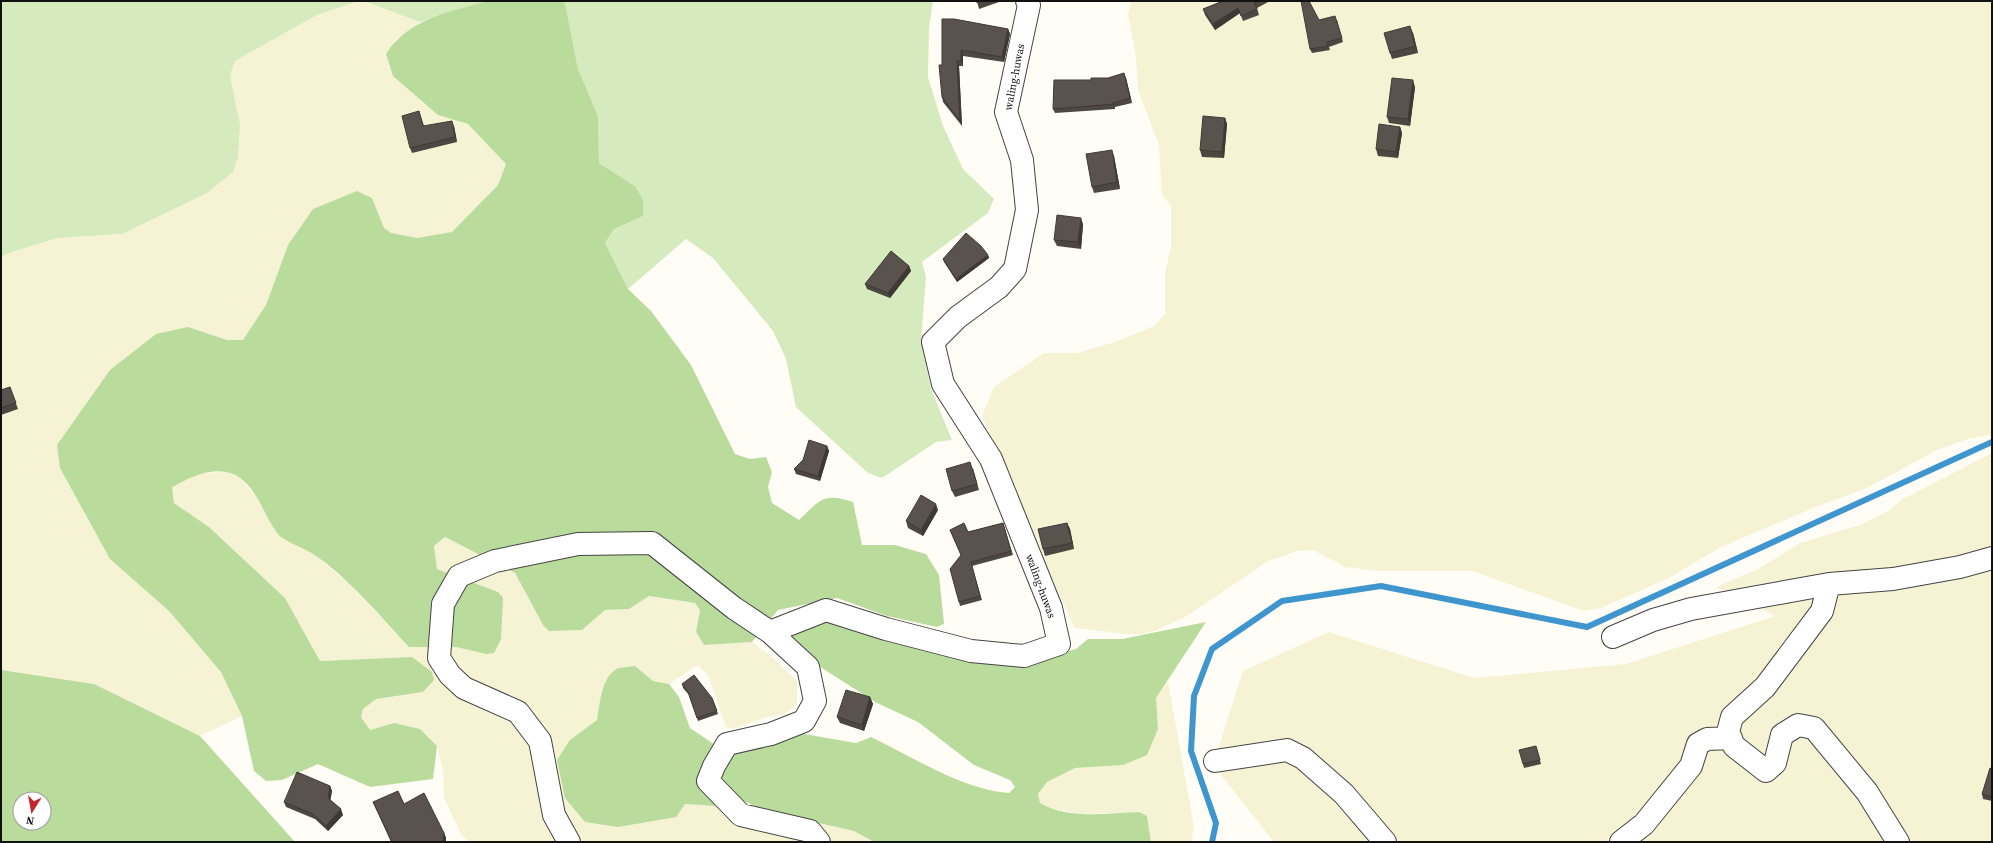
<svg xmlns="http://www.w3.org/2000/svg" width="1993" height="843" font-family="'Source Serif 4',serif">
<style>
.farmland{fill:#f6f3d4}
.green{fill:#d5ebbd}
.forest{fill:#b9dc9c;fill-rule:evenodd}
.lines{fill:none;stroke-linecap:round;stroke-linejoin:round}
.stream{stroke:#3f96cf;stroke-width:6}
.minor-casing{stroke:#444;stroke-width:24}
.minor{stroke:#fff;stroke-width:22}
.wall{fill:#4d4742}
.shaded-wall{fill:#3f3936}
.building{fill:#5a524d;stroke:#3f3936}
.labels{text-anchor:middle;stroke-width:4;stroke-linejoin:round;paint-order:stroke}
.street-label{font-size:11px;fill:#111;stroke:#fff}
</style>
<rect width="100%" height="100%" fill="#fffdf5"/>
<path class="farmland" d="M 358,1 L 364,1 L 420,22 L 394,41 L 438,115 L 468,123 L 506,164 L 498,185 L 452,232 L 417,238 L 391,234 L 384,229 L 372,198 L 288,245 L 266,305 L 243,340 L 227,340 L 188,327 L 110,559 L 169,611 L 221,672 L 242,716 L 200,736 L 94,684 L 1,670 L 1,257 L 12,252 L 58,238 L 122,234 L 240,123 L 230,75 L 235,61 L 317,15 Z
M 1131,1 L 1992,1 L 1992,435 L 1968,439 L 1937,450 L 1867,488 L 1813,508 L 1719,548 L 1669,578 L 1601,608 L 1584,611 L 1472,571 L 1376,571 L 1345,567 L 1314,550 L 1297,551 L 1268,561 L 1187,616 L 1157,630 L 1142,634 L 1125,634 L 1075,628 L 1038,549 L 982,416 L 994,387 L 1044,353 L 1077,353 L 1115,342 L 1154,326 L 1165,314 L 1165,272 L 1171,248 L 1171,206 L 1162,195 L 1159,145 L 1138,90 L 1136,56 L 1128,14 Z
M 1992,453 L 1992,842 L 1274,842 L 1213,765 L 1243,671 L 1329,632 L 1474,678 L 1626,664 L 1775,616 L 1716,587 L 1758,569 L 1800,543 L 1860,525 L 1888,511 L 1901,500 Z
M 226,472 L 240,478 L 256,496 L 277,534 L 313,554 L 351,585 L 409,647 L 456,647 L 486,654 L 498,592 L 437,569 L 434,546 L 445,537 L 515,573 L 543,625 L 550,631 L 582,630 L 605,610 L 629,609 L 649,596 L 695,603 L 700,610 L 696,632 L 704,645 L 752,642 L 773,658 L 797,681 L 797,704 L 785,714 L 763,718 L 733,729 L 726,727 L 708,675 L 698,665 L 669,684 L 653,681 L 635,666 L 603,689 L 597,720 L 570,740 L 685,804 L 716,806 L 726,793 L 766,811 L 854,831 L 874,842 L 469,842 L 461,834 L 444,798 L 443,770 L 437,746 L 394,723 L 370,730 L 361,717 L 363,709 L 376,699 L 423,692 L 412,657 L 320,661 L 285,598 L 209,527 L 174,503 L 171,487 L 201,473 Z
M 1168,681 L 1194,827 L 1191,842 L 1151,842 L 1147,817 L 1139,812 L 1079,814 L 1047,807 L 1040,803 L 1038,794 L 1047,782 L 1075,768 L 1123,765 L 1158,729 L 1156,698 Z"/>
<path class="green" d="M 1,1 L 358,1 L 317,15 L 235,61 L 230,75 L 240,124 L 238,157 L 233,172 L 207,193 L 122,234 L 58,238 L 12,252 L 1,257 Z
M 364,1 L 487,1 L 420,22 Z
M 562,1 L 933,1 L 929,28 L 928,77 L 943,126 L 963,169 L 994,199 L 988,213 L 922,262 L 926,277 L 921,340 L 931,389 L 952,440 L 936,442 L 882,478 L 868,473 L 796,407 L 786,359 L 773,331 L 713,258 L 686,239 L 628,289 L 605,243 L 614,229 L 643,216 L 635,186 L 599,163 L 598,116 L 578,69 L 565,3 Z"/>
<path class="forest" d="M 487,1 L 562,1 L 565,3 L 578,69 L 598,116 L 599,163 L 635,186 L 643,200 L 643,216 L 614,229 L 605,243 L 628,289 L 651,311 L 691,365 L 735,454 L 750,459 L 766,457 L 772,472 L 768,487 L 772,503 L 799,520 C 820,500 823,492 853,502 L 862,545 L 895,545 L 926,554 L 939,575 L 944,624 L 937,627 L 887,616 L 837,598 L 778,610 L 752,642 L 704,645 L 696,632 L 700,610 L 695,603 L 649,596 L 629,609 L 605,610 L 582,630 L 549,631 L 543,625 L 515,573 L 445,537 L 434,546 L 437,569 L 498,592 L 503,598 L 501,639 L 494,653 L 486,654 L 456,647 L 409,647 C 379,615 350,579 313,554 C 304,548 283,541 277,533 C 262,513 255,478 226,472 C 206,468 188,479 172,487 L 174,503 L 209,527 L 285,598 L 320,661 L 412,657 L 432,672 L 434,680 L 423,692 L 376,699 L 363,709 L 361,717 L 370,730 L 394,723 L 420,729 L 437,746 L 433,779 L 370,787 L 318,764 L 282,780 L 266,781 L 254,771 L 242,716 L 221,672 L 169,611 L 110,559 L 60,468 L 57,445 L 110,370 L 156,334 L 188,327 L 227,340 L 243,340 L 266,305 L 288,245 L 313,209 L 357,191 L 372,198 L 384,228 L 391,233 L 417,238 L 452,232 L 498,185 L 506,164 L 468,124 L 438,115 L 393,76 L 386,54 C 409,18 448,13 487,1 Z
M 830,615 L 1021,664 L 1076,649 L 1088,639 L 1122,639 L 1206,622 L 1156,698 L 1158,729 L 1147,755 L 1123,765 L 1075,768 L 1047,782 L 1038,794 L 1040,803 C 1069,820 1107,813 1139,812 L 1147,816 L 1151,842 L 874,842 L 854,831 L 766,811 L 726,793 L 716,806 L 685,804 L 676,817 L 618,827 L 585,822 L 565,798 L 557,760 L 570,740 L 597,720 C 600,704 601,675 619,668 C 624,667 630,667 635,666 L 653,681 L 669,684 L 679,697 L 690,728 L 724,751 L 804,734 L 856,743 L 871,737 C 913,757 963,790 1009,793 L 1015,787 L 1010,780 L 974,765 L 918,722 L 875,702 L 808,659 L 793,642 L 793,627 Z
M 1,670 L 94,684 L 200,736 L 295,842 L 1,842 ZM 20,799 L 44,799 L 44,823 L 20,823 Z"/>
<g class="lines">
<path class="stream" d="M 1212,842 L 1216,823 L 1191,751 L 1194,696 L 1212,649 L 1282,601 L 1381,586 L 1587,627 L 1992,442"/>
<defs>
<path id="minor" d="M 1829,584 L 1822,611 L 1765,687 L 1732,717 L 1728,732 L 1734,746 L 1766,771 L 1775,763 L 1782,735 L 1798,725 L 1814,728 L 1867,792 L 1898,842
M 1613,637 L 1653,620 L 1691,609 L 1829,584 L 1893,579 L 1960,567 L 1992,558
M 1215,761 L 1287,750 L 1303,758 L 1344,794 L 1385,842
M 569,842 L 554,815 L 540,741 L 518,712 L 464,688 L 450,675 L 439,658 L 443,604 L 459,576 L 495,561 L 578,544 L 652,543 L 734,608 L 770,632
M 819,842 L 810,831 L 741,815 L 708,781 L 714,766 L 727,744 L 771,734 L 804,721 L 815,701 L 808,667 L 770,632 L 826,610 L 886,629 L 971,651 L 1024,656 L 1059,644 L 1051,608 L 991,459 L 943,384 L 933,342 L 958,317 L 999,287 L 1015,269 L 1027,210 L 1022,160 L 1006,112 L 1029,5 L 1027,1
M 1621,842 L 1644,824 L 1691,766 L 1698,744 L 1707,739 L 1731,738"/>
</defs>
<use href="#minor" class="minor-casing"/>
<use href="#minor" class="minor"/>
</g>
<path class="wall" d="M 977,1 L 1002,1 L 979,9 Z
M 1223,1 L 1270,1 L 1257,8 L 1259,15 L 1243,21 L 1240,13 L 1215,30 L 1205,15 L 1203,9 Z
M 942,19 L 1008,29 L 1010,34 L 1004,62 L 963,56 L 963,66 L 959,66 L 962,126 L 943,102 L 942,97 Z
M 1319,20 L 1337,20 L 1343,42 L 1329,47 L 1330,50 L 1312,53 L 1310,49 Z
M 1413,33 L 1418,53 L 1392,59 L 1390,53 Z
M 1126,78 L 1132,103 L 1115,107 L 1115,109 L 1055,113 L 1053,109 L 1091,80 Z
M 1415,87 L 1410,126 L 1389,123 L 1387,117 Z
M 419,111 L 424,126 L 454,126 L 457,142 L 412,153 L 410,148 Z
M 1225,118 L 1227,124 L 1224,158 L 1202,157 L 1200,150 Z
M 1400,127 L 1402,133 L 1398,158 L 1378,156 L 1376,149 Z
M 1114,156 L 1120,189 L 1094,193 L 1092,187 Z
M 1083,224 L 1081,249 L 1057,246 L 1054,240 Z
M 988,255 L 989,258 L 957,282 L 944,262 L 943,259 Z
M 909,266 L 911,271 L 890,298 L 867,289 L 865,284 Z
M 10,387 L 18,409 L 1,415 L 1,390 Z
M 827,446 L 829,451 L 820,481 L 796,474 L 794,469 Z
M 973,468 L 979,490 L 955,497 L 952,491 Z
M 938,510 L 923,536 L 908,528 L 906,521 Z
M 1003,523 L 1013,555 L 972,566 L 982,600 L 960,606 L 959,602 L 961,555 L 950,530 L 968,532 Z
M 1067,523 L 1070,529 L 1074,549 L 1045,556 L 1043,549 Z
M 682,684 L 712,698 L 718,714 L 698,721 L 689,695 L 683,688 Z
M 870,697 L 873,704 L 864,731 L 840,723 L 837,717 Z
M 1537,749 L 1541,764 L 1524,768 L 1523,764 Z
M 1992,769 L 1992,801 L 1983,799 L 1982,794 Z
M 330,786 L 332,791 L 330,800 L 343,815 L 328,831 L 315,819 L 286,807 L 284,802 Z
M 373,802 L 404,804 L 444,833 L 446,838 L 446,842 L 391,842 Z"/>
<path class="shaded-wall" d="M 1238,8 L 1240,13 L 1215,30 L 1213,24 Z
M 1410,26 L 1413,33 L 1418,53 L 1415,46 Z
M 1008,29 L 1010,34 L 1004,62 L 1002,57 Z
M 961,50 L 963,56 L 963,66 L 961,61 Z
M 957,61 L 959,66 L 962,126 L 960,121 Z
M 1124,73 L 1126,78 L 1132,103 L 1130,98 Z
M 1413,80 L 1415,87 L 1410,126 L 1408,119 Z
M 1225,118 L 1227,124 L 1224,158 L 1222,152 Z
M 452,121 L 454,126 L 457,142 L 455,137 Z
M 1400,127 L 1402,133 L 1398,158 L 1396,152 Z
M 1112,150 L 1114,156 L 1120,189 L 1117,182 Z
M 1081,218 L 1083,224 L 1081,249 L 1078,242 Z
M 988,255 L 989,258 L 957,282 L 956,279 Z
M 909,266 L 911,271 L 890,298 L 888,293 Z
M 827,446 L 829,451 L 820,481 L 818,476 Z
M 936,504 L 938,510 L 923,536 L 921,530 Z
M 1067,523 L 1070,529 L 1074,549 L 1072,543 Z
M 870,697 L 873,704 L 864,731 L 862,725 Z
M 330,786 L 332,791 L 330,803 L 328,798 Z
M 341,809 L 343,815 L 328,831 L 326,826 Z
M 444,833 L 446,838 L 446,842 L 443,842 Z"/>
<path class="building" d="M 977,1 L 982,1 L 977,3 Z
M 1223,1 L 1258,1 L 1254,3 L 1257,9 L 1241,16 L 1238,8 L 1213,24 L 1203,9 Z
M 1301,1 L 1309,1 L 1319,20 L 1335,16 L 1342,38 L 1327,42 L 1328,46 L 1310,49 Z
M 942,19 L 954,19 L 1008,29 L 1002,57 L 961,50 L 961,61 L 957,61 L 960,121 L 942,97 L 939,65 L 942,65 Z
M 1410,26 L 1415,46 L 1390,53 L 1384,33 Z
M 1124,73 L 1130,98 L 1113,103 L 1114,104 L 1053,109 L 1054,80 L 1091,80 L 1091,78 L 1108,78 Z
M 1392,78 L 1413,80 L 1408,119 L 1387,117 Z
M 419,111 L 423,126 L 452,121 L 455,137 L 410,148 L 402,116 Z
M 1203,116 L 1225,118 L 1222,152 L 1200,150 Z
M 1379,124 L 1400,127 L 1396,152 L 1376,149 Z
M 1112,150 L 1117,182 L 1092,187 L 1086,154 Z
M 1057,215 L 1081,218 L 1078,242 L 1054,240 Z
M 966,233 L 981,246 L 988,255 L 956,279 L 943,259 Z
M 891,251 L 909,266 L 888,293 L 865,284 Z
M 10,387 L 16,403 L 1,408 L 1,390 Z
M 809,440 L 827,446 L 818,476 L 794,469 L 803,460 Z
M 970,462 L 977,484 L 952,491 L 946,469 Z
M 921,495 L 936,504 L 921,530 L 906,521 Z
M 964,523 L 968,532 L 1003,523 L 1011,551 L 971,562 L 980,596 L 959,602 L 950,569 L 961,555 L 950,530 Z
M 1067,523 L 1072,543 L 1043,549 L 1038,529 Z
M 694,675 L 712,698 L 717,711 L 697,718 L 688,692 L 682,684 Z
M 846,690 L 870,697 L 862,725 L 837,717 Z
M 1536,746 L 1540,760 L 1523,764 L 1519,750 Z
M 1990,768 L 1992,769 L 1992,797 L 1982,794 Z
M 297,772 L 330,786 L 328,798 L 341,809 L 326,826 L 313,814 L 284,802 Z
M 398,791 L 404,804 L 424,793 L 444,833 L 443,842 L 392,842 L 373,802 Z"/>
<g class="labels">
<g class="street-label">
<text transform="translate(1014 77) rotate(-79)" y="4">waling-huwas</text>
<text transform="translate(1041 586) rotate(70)" y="4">waling-huwas</text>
</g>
</g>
<rect width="1993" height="843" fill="none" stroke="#111111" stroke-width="4"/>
<g transform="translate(32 811) rotate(191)"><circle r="19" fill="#ffffff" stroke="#a0a0a0"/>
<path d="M0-3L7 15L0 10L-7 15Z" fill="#c4262e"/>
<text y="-6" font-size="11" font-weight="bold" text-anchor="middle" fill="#111111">N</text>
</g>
</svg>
